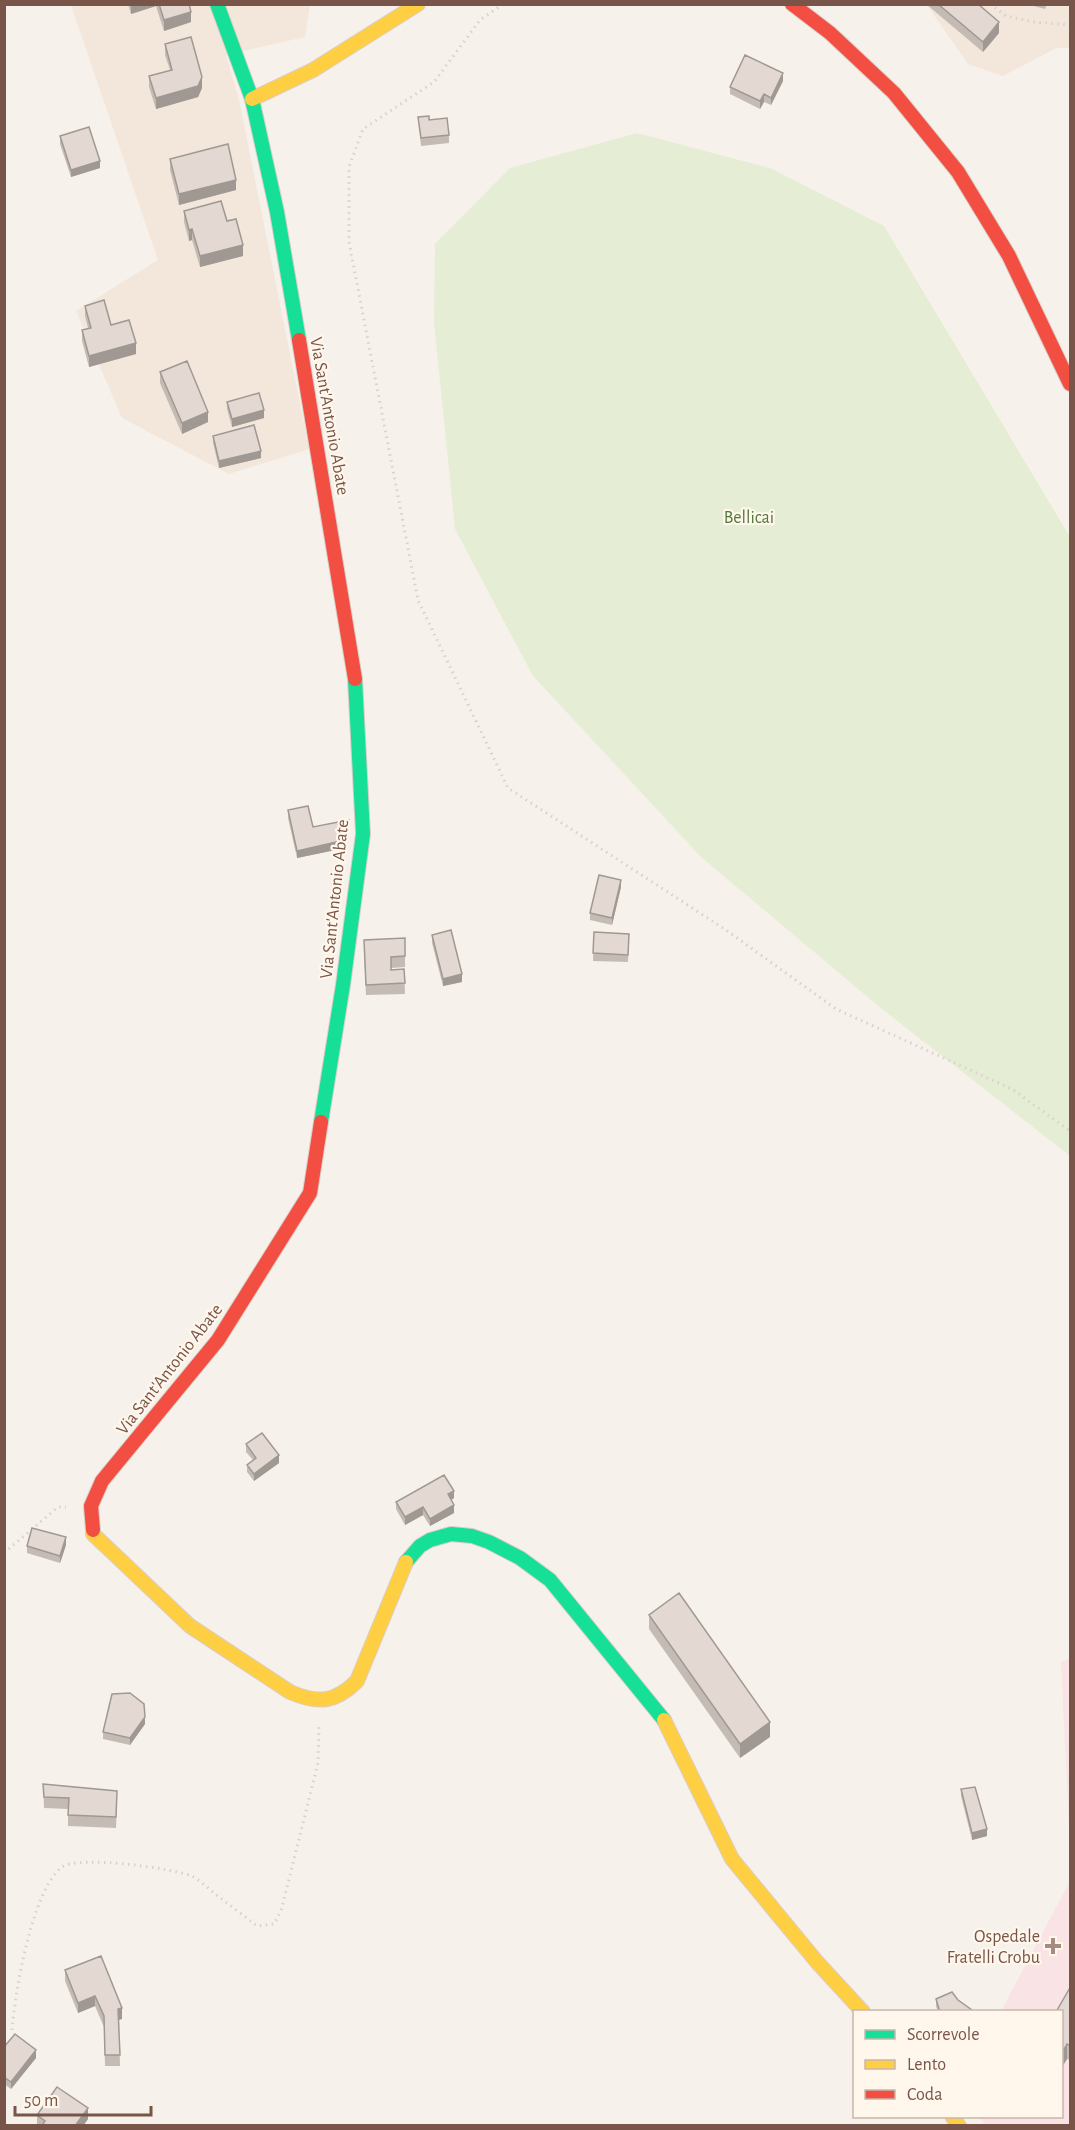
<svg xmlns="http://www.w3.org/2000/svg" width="1075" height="2130" font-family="'Alegreya Sans',sans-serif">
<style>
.residential{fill:#f3e6db}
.medical{fill:#fae3e4}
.green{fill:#e5eed4}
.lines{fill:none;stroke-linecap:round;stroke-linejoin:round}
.fast-casing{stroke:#d9cec9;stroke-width:16}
.slow-casing{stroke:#d9cec9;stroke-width:16}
.jam-casing{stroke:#d9cec9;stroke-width:16}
.path{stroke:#dad0cd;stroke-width:3;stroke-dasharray:1.5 4.5;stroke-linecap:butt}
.fast{stroke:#16e098;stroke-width:14}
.slow{stroke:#ffcf43;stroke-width:14}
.jam{stroke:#f24e42;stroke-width:14}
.wall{fill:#c4bbb5}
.shaded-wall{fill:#a09893}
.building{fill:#e4d9d2;stroke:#a09893;stroke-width:1.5}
.poi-dot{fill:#a48c81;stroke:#fff6ec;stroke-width:2}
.labels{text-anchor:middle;stroke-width:4.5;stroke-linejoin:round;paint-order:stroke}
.street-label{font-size:18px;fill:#785548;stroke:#fff6ec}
.park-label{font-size:18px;fill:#54793d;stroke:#fff6ec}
.poi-label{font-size:18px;fill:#785548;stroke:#fff6ec;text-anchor:end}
</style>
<rect width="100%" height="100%" fill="#f7f1eb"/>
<path class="residential" d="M 71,5 L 310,5 L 305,37 L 226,55 L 239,100 L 309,449 L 229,474 L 122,418 L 76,311 L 158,260 Z
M 927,5 L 1070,5 L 1070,48 L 1056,48 L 1003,76 L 968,64 Z"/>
<path class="medical" d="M 1070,1658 L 1070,1847 L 1061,1662 Z
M 1070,1881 L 1070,2125 L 986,2125 L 980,2117 L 1062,2116 L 1062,2012 L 1001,2011 Z"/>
<path class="green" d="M 637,133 L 770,168 L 884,226 L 1070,537 L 1070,1156 L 882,1009 L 701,857 L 533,676 L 455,529 L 434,323 L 435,244 L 510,168 Z"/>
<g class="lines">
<defs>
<path id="fast" d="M 217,4 L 252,99 L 277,212 L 299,340
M 321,1122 L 343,985 L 363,834 L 355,679
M 406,1562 L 420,1546 L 430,1540 L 451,1534 L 472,1536 L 489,1542 L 520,1558 L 550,1580 L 664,1720"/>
<path id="slow" d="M 252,99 L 313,70 L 418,4
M 93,1530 L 93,1534 L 190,1626 L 290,1692 C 318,1704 335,1703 357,1681 L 406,1562
M 664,1720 L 732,1859 L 817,1962 L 863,2012
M 952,2116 L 959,2126"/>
<path id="jam" d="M 792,4 L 830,33 L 894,93 L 958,172 L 1009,256 L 1070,384
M 299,340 L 355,679
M 93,1530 L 91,1506 L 102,1481 L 218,1340 L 310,1193 L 321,1122"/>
</defs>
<use href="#fast" class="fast-casing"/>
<use href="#slow" class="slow-casing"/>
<use href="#jam" class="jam-casing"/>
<path class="path" d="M 503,4 L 480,20 L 434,82 L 363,129 L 349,167 L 349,242 L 418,600 L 508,788 L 726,930 L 836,1009 L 1012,1089 L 1070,1131
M 990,4 L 1006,16 L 1034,22 L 1070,25
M 4,1553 L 58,1507 L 66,1507
M 12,2030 C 15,1992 32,1890 62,1867 C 78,1855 171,1868 192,1876 C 199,1880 207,1887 214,1893 C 228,1904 243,1915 257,1926 L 274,1924 L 281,1911 L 318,1763 L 319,1726"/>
<use href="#fast" class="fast"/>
<use href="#slow" class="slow"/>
<use href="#jam" class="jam"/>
</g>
<path class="wall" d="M 128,4 L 189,4 L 191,22 L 164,31 L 156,6 L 131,14 Z
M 926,4 L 978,4 L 999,33 L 983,52 Z
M 1026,4 L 1047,4 L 1045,9 Z
M 165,44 L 202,88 L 198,97 L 156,109 L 149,87 L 149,76 L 170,70 L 165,55 Z
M 783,81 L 771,105 L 764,102 L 760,109 L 730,94 L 730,87 Z
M 418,117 L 449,135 L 449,143 L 421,146 Z
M 60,136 L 100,168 L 71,177 L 60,144 Z
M 170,159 L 236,190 L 179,205 L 170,170 Z
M 184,211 L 227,221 L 243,256 L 200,267 L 192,240 L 189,241 L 184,222 Z
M 85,306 L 111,325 L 136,354 L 89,367 L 82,341 L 82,330 L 88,328 L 85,316 Z
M 160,372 L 208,422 L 182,434 L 160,383 Z
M 227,402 L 264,418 L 232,427 L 227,409 Z
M 213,436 L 261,458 L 219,468 L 213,443 Z
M 288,810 L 313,827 L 349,827 L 345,848 L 297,858 L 288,818 Z
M 621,887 L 612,925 L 590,920 L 590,913 Z
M 594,932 L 629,934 L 628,962 L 593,961 Z
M 432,935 L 462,982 L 443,986 L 432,943 Z
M 405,938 L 405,967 L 391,968 L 391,970 L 404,969 L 405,994 L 366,995 L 364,951 Z
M 246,1444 L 279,1463 L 254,1481 L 247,1472 L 247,1465 L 253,1460 L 246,1452 Z
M 454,1498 L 451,1500 L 454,1513 L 430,1526 L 423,1515 L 405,1525 L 396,1509 L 396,1502 Z
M 66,1545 L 60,1563 L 27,1553 L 27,1546 Z
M 649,1615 L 770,1737 L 740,1758 L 649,1629 Z
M 145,1724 L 130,1745 L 103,1739 L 103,1732 Z
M 43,1784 L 117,1802 L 116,1828 L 68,1826 L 68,1809 L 44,1808 Z
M 961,1789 L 987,1836 L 972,1840 L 961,1796 Z
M 65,1970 L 122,2019 L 119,2020 L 120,2066 L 105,2066 L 104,2027 L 95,2006 L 78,2013 L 65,1981 Z
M 1071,1986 L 1071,2060 L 1067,2059 L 1062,2067 L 1062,2012 Z
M 936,1999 L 958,2000 L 972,2012 L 938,2012 L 936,2006 Z
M 4,2047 L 36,2058 L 11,2089 L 4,2084 Z
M 37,2115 L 88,2119 L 83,2126 L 37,2126 Z"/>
<path class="shaded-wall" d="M 131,4 L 156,4 L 156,6 L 131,14 Z
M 191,12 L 191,22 L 164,31 L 164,20 Z
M 999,22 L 999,33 L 983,52 L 983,42 Z
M 783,73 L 783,81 L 771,105 L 771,98 Z
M 202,77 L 202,88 L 198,97 L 156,109 L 156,98 Z
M 764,94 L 764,102 L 760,109 L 760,101 Z
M 100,161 L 100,168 L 71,177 L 71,170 Z
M 236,180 L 236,190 L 179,205 L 179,194 Z
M 192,229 L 192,240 L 189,241 L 189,230 Z
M 243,245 L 243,256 L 200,267 L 200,256 Z
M 136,343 L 136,354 L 89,367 L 89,356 Z
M 264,410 L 264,418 L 232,427 L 232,419 Z
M 208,412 L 208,422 L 182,434 L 182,423 Z
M 261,451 L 261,458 L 219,468 L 219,461 Z
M 349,820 L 349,827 L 345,848 L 297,858 L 297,851 Z
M 621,880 L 621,887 L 612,925 L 612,918 Z
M 462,974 L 462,982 L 443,986 L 443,979 Z
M 279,1455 L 279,1463 L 254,1481 L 254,1474 Z
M 454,1491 L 454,1498 L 448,1502 L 448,1494 Z
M 454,1505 L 454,1513 L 430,1526 L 430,1519 Z
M 423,1507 L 423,1515 L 405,1525 L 405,1517 Z
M 66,1537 L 66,1545 L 60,1563 L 60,1556 Z
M 145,1717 L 145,1724 L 130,1745 L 130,1738 Z
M 770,1722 L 770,1737 L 740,1758 L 740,1744 Z
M 987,1829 L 987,1836 L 972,1840 L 972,1833 Z
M 95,1996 L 95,2006 L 78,2013 L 78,2003 Z
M 122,2008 L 122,2019 L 118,2020 L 118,2009 Z
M 1067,2044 L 1067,2059 L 1062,2067 L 1062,2053 Z
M 36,2050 L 36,2058 L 11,2089 L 11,2082 Z
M 88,2108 L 88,2119 L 83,2126 L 75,2126 Z"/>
<path class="building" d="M 159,4 L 189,4 L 191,12 L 164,20 Z
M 938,4 L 978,4 L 999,22 L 983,42 Z
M 191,37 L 202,77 L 198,86 L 156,98 L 149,76 L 172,70 L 165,44 Z
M 745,55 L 783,73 L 771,98 L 764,94 L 760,101 L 730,87 Z
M 429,116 L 429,120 L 447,118 L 449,135 L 421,138 L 418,117 Z
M 89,127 L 100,161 L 71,170 L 60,136 Z
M 228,144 L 236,180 L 179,194 L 170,159 Z
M 221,201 L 227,221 L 236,219 L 243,245 L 200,256 L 192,229 L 189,230 L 184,211 Z
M 104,300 L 111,325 L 129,320 L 136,343 L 89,356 L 82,330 L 91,328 L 85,306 Z
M 187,361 L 208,412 L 182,423 L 160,372 Z
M 259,393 L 264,410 L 232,419 L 227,402 Z
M 254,425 L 261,451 L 219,461 L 213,436 Z
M 308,806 L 313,827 L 349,820 L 345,840 L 297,851 L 288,810 Z
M 599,875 L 621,880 L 612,918 L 590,913 Z
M 451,930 L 462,974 L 443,979 L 432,935 Z
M 594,932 L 629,934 L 628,955 L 593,953 Z
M 405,938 L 405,956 L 391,957 L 391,970 L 404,969 L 405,983 L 366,985 L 364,940 Z
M 262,1433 L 279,1455 L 254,1474 L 247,1465 L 256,1458 L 246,1444 Z
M 444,1475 L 454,1491 L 448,1494 L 454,1505 L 430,1519 L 423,1507 L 405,1517 L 396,1502 Z
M 32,1528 L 66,1537 L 60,1556 L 27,1546 Z
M 679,1593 L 770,1722 L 740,1744 L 649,1615 Z
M 130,1693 L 144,1704 L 145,1717 L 130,1738 L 103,1732 L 112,1694 Z
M 43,1784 L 117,1791 L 116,1817 L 68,1815 L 69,1798 L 44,1797 Z
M 975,1787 L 987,1829 L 972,1833 L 961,1789 Z
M 101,1956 L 122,2008 L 118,2009 L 120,2055 L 105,2055 L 104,2016 L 95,1996 L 78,2003 L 65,1970 Z
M 1071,1986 L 1071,2046 L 1067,2044 L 1062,2053 L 1062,2012 L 1056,2012 Z
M 952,1992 L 958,2000 L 972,2010 L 971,2012 L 941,2012 L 939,2009 L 936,1999 Z
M 15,2034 L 36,2050 L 11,2082 L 4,2077 L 4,2047 Z
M 57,2087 L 88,2108 L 75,2126 L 42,2126 L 45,2121 L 37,2115 Z"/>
<path class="poi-dot" d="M1050 1937h6v6h6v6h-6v6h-6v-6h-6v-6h6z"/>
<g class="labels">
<g class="street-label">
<text transform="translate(330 416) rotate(80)" y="6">Via Sant'Antonio Abate</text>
<text transform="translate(334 899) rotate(-84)" y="6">Via Sant'Antonio Abate</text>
<text transform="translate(169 1369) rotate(-52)" y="6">Via Sant'Antonio Abate</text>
</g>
<g class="park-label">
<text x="749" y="523">Bellicai</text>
</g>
<g class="poi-label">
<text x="1040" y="1942">Ospedale<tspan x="1040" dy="21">Fratelli Crobu</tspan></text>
</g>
</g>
<rect width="1075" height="2130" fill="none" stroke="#785548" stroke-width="12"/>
<rect x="853" y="2010" width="210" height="108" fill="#fff6ec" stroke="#c9b6aa" stroke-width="1.5"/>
<rect x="865" y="2030" width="30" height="9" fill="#16e098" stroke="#c9b6aa" stroke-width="1.5"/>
<text x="907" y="2040" font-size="18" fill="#785548">Scorrevole</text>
<rect x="865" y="2060" width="30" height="9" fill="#ffcf43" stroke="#c9b6aa" stroke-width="1.5"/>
<text x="907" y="2070" font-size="18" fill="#785548">Lento</text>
<rect x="865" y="2090" width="30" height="9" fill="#f24e42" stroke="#c9b6aa" stroke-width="1.5"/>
<text x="907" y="2100" font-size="18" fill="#785548">Coda</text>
<path d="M15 2106v9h136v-9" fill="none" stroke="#785548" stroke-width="3"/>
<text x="24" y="2106" font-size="18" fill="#785548" stroke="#fff6ec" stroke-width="4.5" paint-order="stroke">50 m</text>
</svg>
